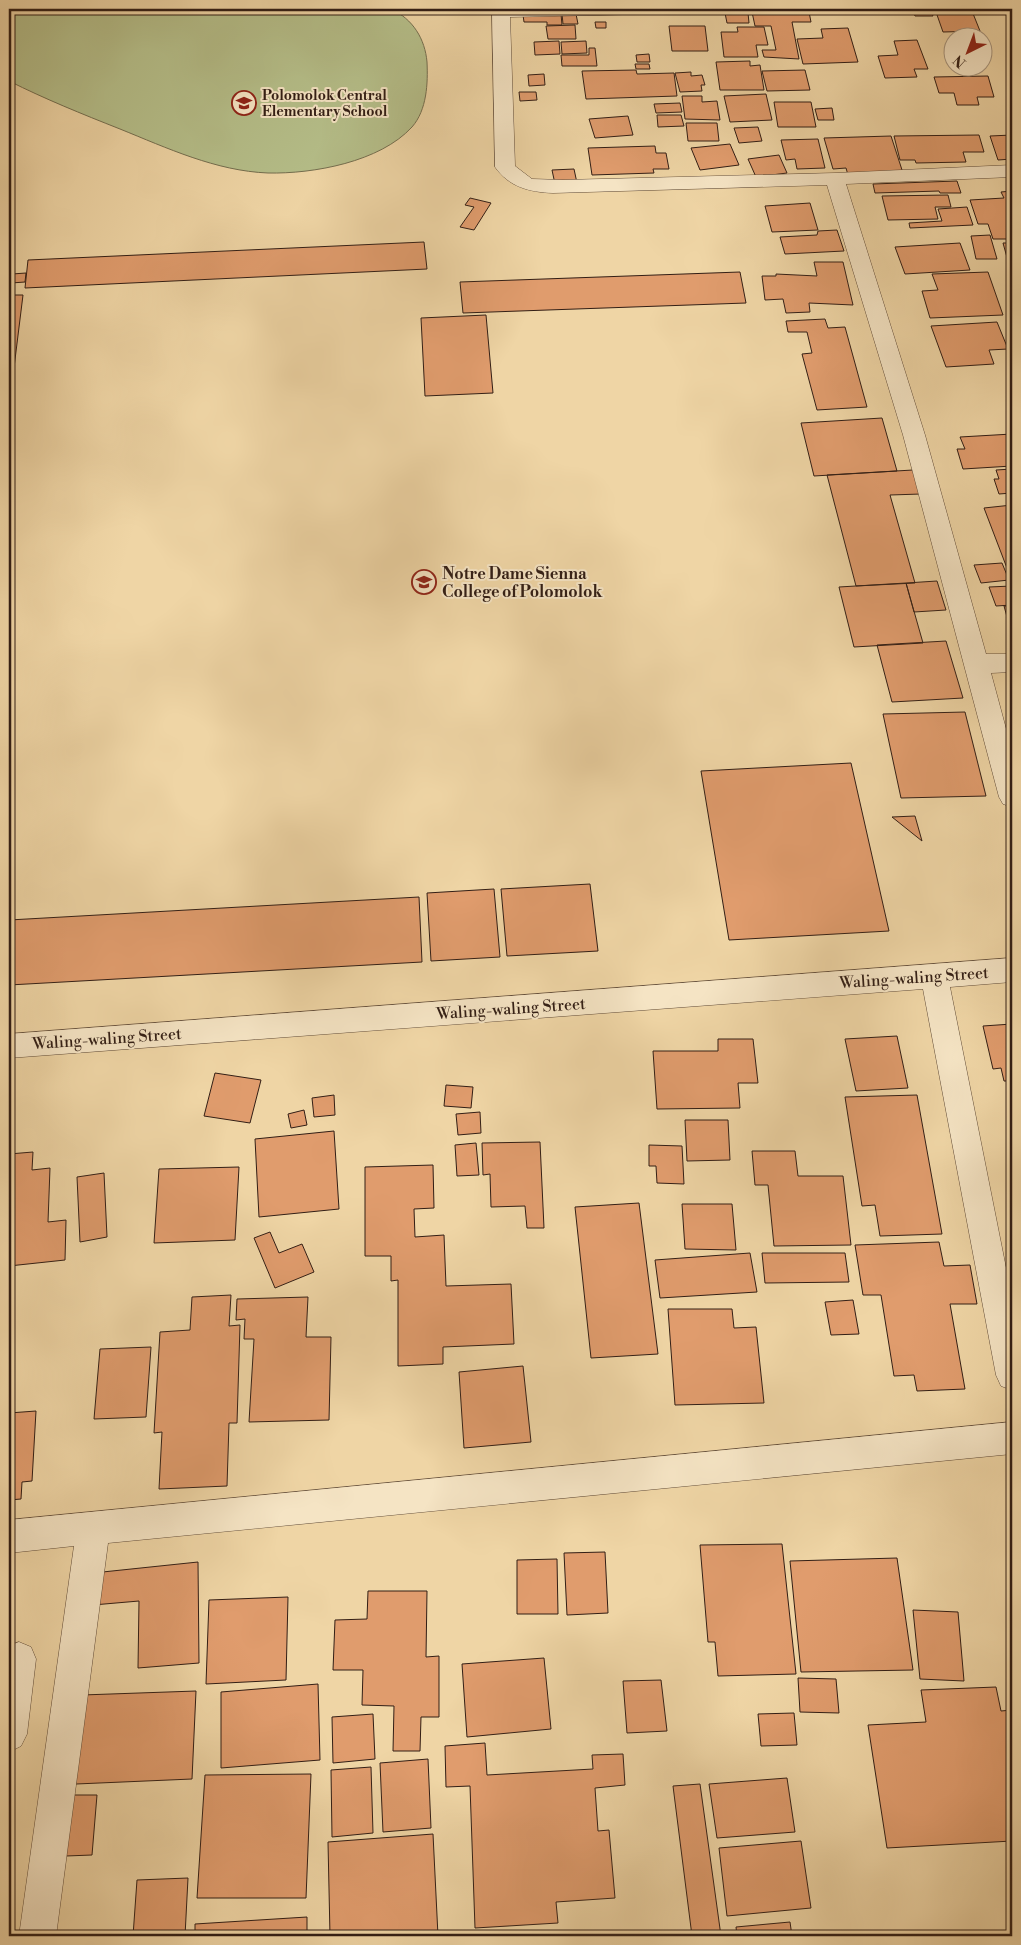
<svg xmlns="http://www.w3.org/2000/svg" width="1021" height="1945" font-family="'Libre Bodoni',serif">
<style>
.green{fill:#b5be89;stroke:#746e4f}
.building{fill:#e09c6d;stroke:#321e15}
.lines{fill:none;stroke-linecap:round;stroke-linejoin:round}
.street-casing{stroke:#614c39;stroke-width:1}
.street{fill:#f5e4c4;fill-rule:evenodd}
.labels{text-anchor:middle;stroke-width:4;stroke-linejoin:round;paint-order:stroke}
.far-poi-label{font-size:14px;font-weight:bold;fill:#321e15;stroke:#f5e4c4;text-anchor:start}
.poi-label{font-size:16px;font-weight:bold;fill:#321e15;stroke:#f5e4c4;text-anchor:start}
.street-label{font-size:16px;fill:#321e15;stroke:#f5e4c4}
</style>
<rect width="100%" height="100%" fill="#efd5a5"/>
<filter id="stains"><feTurbulence type="fractalNoise" baseFrequency=".004" numOctaves="4"/><feColorMatrix values="0 0 0 0 .2 0 0 0 0 .09 0 0 0 0 .02 0 0 0 .5 -.17"/></filter>
<radialGradient id="worn" r=".72"><stop offset=".6" stop-color="#630" stop-opacity="0"/><stop offset="1" stop-color="#630" stop-opacity=".3"/></radialGradient>
<path class="green" d="M 9,9 L 391,9 C 413,19 425,39 427,62 C 428,83 427,110 412,127 C 380,162 313,174 268,173 C 216,171 167,148 120,129 C 82,114 45,99 9,81 Z"/>
<path class="building" d="M 912,9 L 930,9 L 933,16 L 915,16 Z
M 972,11 L 980,31 L 943,32 L 936,12 Z
M 752,12 L 809,12 L 811,22 L 792,22 L 799,59 L 764,57 L 762,50 L 776,50 L 771,26 L 755,26 Z
M 725,13 L 748,13 L 749,23 L 727,23 Z
M 561,14 L 562,25 L 547,25 L 547,22 L 524,22 L 523,15 Z
M 562,14 L 576,14 L 578,24 L 563,24 Z
M 595,22 L 606,22 L 606,28 L 596,28 Z
M 575,25 L 576,39 L 548,39 L 546,26 Z
M 669,26 L 705,26 L 708,51 L 672,51 Z
M 737,27 L 764,27 L 768,45 L 756,45 L 758,57 L 724,57 L 721,32 L 738,32 Z
M 848,28 L 858,62 L 803,64 L 797,39 L 823,38 L 821,29 Z
M 917,40 L 928,69 L 914,69 L 917,77 L 885,78 L 878,56 L 898,55 L 894,41 Z
M 559,41 L 560,54 L 535,55 L 534,42 Z
M 586,41 L 587,53 L 562,54 L 561,42 Z
M 589,48 L 595,48 L 597,66 L 562,66 L 561,55 L 589,55 Z
M 649,54 L 650,62 L 637,62 L 636,55 Z
M 750,61 L 750,66 L 760,65 L 764,90 L 720,90 L 716,62 Z
M 635,64 L 649,64 L 650,69 L 636,69 Z
M 636,70 L 637,74 L 674,73 L 677,96 L 586,99 L 582,71 Z
M 805,70 L 810,90 L 767,91 L 762,71 Z
M 691,72 L 691,76 L 702,75 L 705,85 L 701,85 L 702,91 L 680,92 L 675,73 Z
M 544,74 L 545,85 L 529,86 L 528,75 Z
M 988,76 L 994,97 L 977,97 L 979,105 L 957,105 L 954,93 L 939,93 L 934,77 Z
M 519,92 L 536,92 L 537,100 L 520,101 Z
M 766,94 L 772,120 L 730,122 L 724,96 Z
M 682,96 L 702,96 L 702,102 L 717,101 L 720,120 L 685,119 Z
M 774,102 L 811,102 L 816,127 L 778,127 Z
M 680,103 L 682,112 L 656,113 L 654,104 Z
M 832,108 L 834,120 L 818,120 L 815,109 Z
M 657,115 L 681,115 L 684,126 L 658,127 Z
M 628,116 L 633,135 L 595,138 L 589,119 Z
M 686,123 L 717,123 L 719,141 L 688,141 Z
M 758,127 L 762,141 L 739,143 L 734,128 Z
M 979,135 L 984,152 L 963,152 L 966,162 L 916,163 L 915,160 L 900,160 L 894,136 Z
M 1012,135 L 1012,159 L 998,160 L 990,136 Z
M 891,136 L 903,173 L 848,175 L 846,168 L 833,169 L 824,138 Z
M 818,139 L 825,168 L 797,169 L 795,159 L 786,160 L 781,140 Z
M 730,144 L 739,165 L 700,170 L 691,148 Z
M 655,146 L 656,153 L 666,153 L 669,169 L 653,169 L 654,173 L 592,175 L 588,148 Z
M 779,155 L 787,173 L 756,177 L 748,159 Z
M 574,169 L 577,183 L 555,184 L 552,170 Z
M 957,181 L 961,193 L 940,193 L 939,191 L 875,193 L 873,184 Z
M 1012,191 L 1012,239 L 993,239 L 988,224 L 978,224 L 970,200 L 1004,198 L 1001,192 Z
M 948,195 L 951,207 L 935,207 L 938,219 L 888,220 L 882,196 Z
M 470,198 L 491,203 L 474,230 L 460,227 L 474,207 L 465,205 Z
M 810,203 L 818,230 L 772,232 L 765,206 Z
M 967,207 L 973,225 L 910,228 L 909,223 L 942,221 L 938,209 Z
M 837,230 L 844,251 L 785,254 L 780,237 L 817,235 L 818,231 Z
M 990,235 L 997,259 L 976,259 L 971,236 Z
M 424,242 L 427,269 L 25,288 L 28,260 Z
M 960,243 L 970,270 L 905,274 L 895,247 Z
M 1003,243 L 1012,243 L 1012,261 L 1008,261 Z
M 814,262 L 843,262 L 853,305 L 809,303 L 810,312 L 786,313 L 783,299 L 765,300 L 762,276 L 776,276 L 776,274 L 817,276 Z
M 740,272 L 746,303 L 463,313 L 460,282 Z
M 988,272 L 1003,315 L 930,318 L 922,291 L 938,290 L 932,274 Z
M 26,273 L 25,282 L 11,283 L 12,274 Z
M 9,295 L 23,295 L 9,408 Z
M 486,315 L 493,393 L 425,396 L 421,318 Z
M 825,319 L 828,328 L 845,327 L 867,407 L 817,410 L 802,354 L 812,353 L 807,332 L 788,332 L 786,321 Z
M 997,322 L 1008,349 L 989,350 L 994,364 L 946,367 L 931,326 Z
M 882,418 L 897,471 L 814,476 L 801,423 Z
M 1012,434 L 1012,466 L 963,469 L 957,449 L 965,449 L 960,437 Z
M 1012,469 L 1012,493 L 999,494 L 994,479 L 999,479 L 996,470 Z
M 913,470 L 921,494 L 890,495 L 915,583 L 856,586 L 827,475 Z
M 1012,505 L 1012,575 L 1010,576 L 984,508 Z
M 1002,563 L 1009,580 L 981,583 L 974,565 Z
M 937,581 L 946,610 L 914,612 L 906,583 Z
M 906,583 L 923,643 L 854,647 L 839,587 Z
M 1012,586 L 1012,605 L 996,606 L 989,587 Z
M 1004,606 L 1012,606 L 1012,635 Z
M 946,641 L 963,698 L 892,702 L 877,645 Z
M 965,712 L 986,796 L 901,798 L 883,714 Z
M 851,763 L 889,931 L 729,940 L 701,771 Z
M 915,816 L 922,841 L 892,817 Z
M 590,884 L 598,951 L 507,956 L 501,889 Z
M 494,889 L 500,957 L 431,961 L 427,893 Z
M 419,897 L 422,962 L 9,985 L 9,920 Z
M 1012,1024 L 1012,1081 L 1004,1081 L 1001,1068 L 993,1069 L 983,1026 Z
M 897,1036 L 908,1088 L 856,1091 L 845,1039 Z
M 718,1039 L 753,1039 L 758,1083 L 738,1083 L 740,1108 L 657,1109 L 653,1051 L 718,1051 Z
M 215,1073 L 261,1080 L 250,1123 L 204,1116 Z
M 446,1085 L 473,1087 L 471,1108 L 444,1106 Z
M 334,1095 L 335,1115 L 314,1117 L 312,1098 Z
M 917,1095 L 942,1234 L 880,1236 L 875,1205 L 862,1206 L 845,1097 Z
M 304,1110 L 307,1125 L 291,1128 L 288,1114 Z
M 480,1112 L 481,1133 L 458,1135 L 456,1114 Z
M 685,1120 L 728,1120 L 730,1160 L 687,1161 Z
M 334,1131 L 339,1209 L 259,1217 L 255,1139 Z
M 540,1142 L 544,1228 L 527,1228 L 525,1206 L 491,1207 L 490,1174 L 483,1175 L 482,1143 Z
M 476,1143 L 479,1175 L 457,1176 L 455,1145 Z
M 649,1145 L 682,1146 L 684,1184 L 657,1183 L 656,1166 L 649,1166 Z
M 752,1151 L 795,1151 L 798,1176 L 843,1176 L 851,1245 L 774,1246 L 768,1185 L 755,1185 Z
M 33,1152 L 32,1170 L 50,1168 L 48,1222 L 66,1220 L 65,1260 L 9,1266 L 9,1154 Z
M 433,1165 L 434,1208 L 414,1209 L 415,1237 L 444,1235 L 446,1286 L 511,1284 L 514,1344 L 443,1347 L 443,1364 L 398,1366 L 398,1280 L 391,1281 L 391,1256 L 365,1256 L 365,1167 Z
M 239,1167 L 235,1240 L 154,1243 L 159,1169 Z
M 104,1173 L 107,1237 L 80,1242 L 77,1177 Z
M 639,1203 L 658,1354 L 591,1358 L 575,1207 Z
M 682,1204 L 732,1204 L 736,1250 L 685,1249 Z
M 270,1232 L 279,1253 L 302,1244 L 314,1272 L 275,1288 L 254,1238 Z
M 939,1242 L 944,1266 L 970,1265 L 977,1304 L 950,1304 L 965,1389 L 917,1391 L 914,1375 L 894,1376 L 881,1295 L 863,1295 L 855,1245 Z
M 750,1253 L 757,1292 L 660,1298 L 655,1260 Z
M 762,1253 L 845,1253 L 849,1282 L 765,1283 Z
M 231,1295 L 229,1326 L 240,1325 L 237,1423 L 229,1423 L 227,1486 L 159,1489 L 162,1432 L 154,1433 L 160,1332 L 190,1330 L 192,1297 Z
M 308,1297 L 306,1337 L 331,1337 L 329,1420 L 249,1422 L 254,1339 L 244,1339 L 245,1319 L 236,1320 L 237,1299 Z
M 853,1300 L 859,1334 L 831,1335 L 825,1302 Z
M 668,1309 L 732,1309 L 734,1328 L 756,1327 L 764,1403 L 675,1405 Z
M 151,1347 L 146,1417 L 94,1419 L 100,1349 Z
M 523,1366 L 531,1442 L 464,1448 L 459,1372 Z
M 36,1411 L 32,1481 L 22,1482 L 21,1499 L 9,1500 L 9,1413 Z
M 782,1544 L 796,1674 L 718,1676 L 715,1642 L 708,1642 L 700,1545 Z
M 605,1552 L 608,1613 L 567,1615 L 564,1553 Z
M 897,1558 L 913,1670 L 801,1672 L 790,1561 Z
M 557,1559 L 558,1614 L 517,1614 L 517,1560 Z
M 198,1562 L 199,1663 L 138,1668 L 139,1601 L 93,1605 L 93,1573 Z
M 9,1585 L 14,1585 L 9,1624 Z
M 368,1591 L 427,1591 L 426,1657 L 439,1656 L 439,1717 L 421,1717 L 420,1751 L 393,1751 L 394,1706 L 362,1705 L 363,1670 L 333,1670 L 335,1620 L 367,1619 Z
M 288,1597 L 286,1680 L 206,1684 L 209,1600 Z
M 913,1610 L 958,1612 L 964,1681 L 920,1679 Z
M 544,1658 L 551,1729 L 467,1737 L 462,1664 Z
M 798,1678 L 836,1679 L 839,1713 L 800,1712 Z
M 661,1680 L 667,1731 L 627,1733 L 623,1681 Z
M 318,1684 L 320,1760 L 221,1768 L 221,1692 Z
M 996,1687 L 1001,1711 L 1012,1710 L 1012,1841 L 887,1848 L 868,1725 L 926,1722 L 921,1690 Z
M 196,1691 L 192,1779 L 76,1784 L 82,1695 Z
M 794,1713 L 797,1745 L 761,1746 L 758,1714 Z
M 373,1714 L 375,1759 L 333,1763 L 332,1717 Z
M 485,1743 L 487,1775 L 593,1769 L 592,1755 L 623,1754 L 625,1785 L 595,1788 L 598,1831 L 609,1830 L 615,1898 L 556,1902 L 558,1923 L 475,1928 L 470,1786 L 446,1787 L 445,1746 Z
M 428,1759 L 431,1828 L 383,1832 L 380,1763 Z
M 371,1767 L 373,1833 L 332,1837 L 331,1770 Z
M 311,1774 L 306,1898 L 197,1898 L 205,1775 Z
M 787,1778 L 795,1832 L 717,1838 L 709,1784 Z
M 700,1784 L 721,1936 L 692,1936 L 673,1786 Z
M 72,1795 L 97,1795 L 92,1855 L 66,1856 Z
M 433,1834 L 438,1936 L 330,1936 L 328,1842 Z
M 801,1841 L 811,1908 L 727,1916 L 719,1848 Z
M 188,1878 L 185,1936 L 133,1936 L 137,1880 Z
M 307,1917 L 307,1936 L 195,1936 L 195,1924 Z
M 790,1922 L 792,1936 L 737,1936 L 736,1927 Z"/>
<g class="lines">
<defs>
<path id="street" d="M 492,9 L 654,9 L 651,13 L 645,14 L 510,17 L 515,166 L 532,179 L 563,180 L 835,173 L 1012,165 L 1012,177 L 846,184 L 925,435 L 986,654 L 1012,654 L 1012,672 L 991,673 L 1012,751 L 1012,807 L 1003,804 L 999,797 L 903,435 L 827,185 L 553,193 C 529,192 509,187 495,167 Z
M 1012,958 L 1012,982 L 950,987 L 1012,1298 L 1012,1390 L 1001,1386 L 996,1375 L 923,989 L 9,1058 L 9,1034 Z
M 1012,1422 L 1012,1454 L 108,1543 L 56,1936 L 19,1936 L 74,1546 L 9,1553 L 9,1520 Z
M 19,1642 L 31,1647 L 36,1659 L 27,1734 L 21,1746 L 9,1752 L 9,1646 Z"/>
</defs>
<use href="#street" class="street-casing"/>
<use href="#street" class="street"/>
</g>
<defs>
<symbol id="school-ring" viewBox="-11 -11 22 22"><circle r="9.5" fill="#f5e4c4" stroke="#8f2418" stroke-width="1.5"/><path d="M0-5L7-2L0 1L-7-2ZM-4 1L0 2.5L4 1V4Q0 6-4 4Z" fill="#8f2418"/></symbol>
<symbol id="university-ring" viewBox="-11 -11 22 22"><circle r="9.5" fill="#f5e4c4" stroke="#8f2418" stroke-width="1.5"/><path d="M0-5L7-2L0 1L-7-2ZM-4 1L0 2.5L4 1V4Q0 6-4 4Z" fill="#8f2418"/></symbol>
</defs>
<g fill-rule="evenodd">
<use href="#school-ring" x="230" y="89" width="28" height="28"/>
<use href="#university-ring" x="410" y="568" width="28" height="28"/>
</g>
<g class="labels">
<g class="far-poi-label">
<text x="262" y="100">Polomolok Central<tspan x="262" dy="16">Elementary School</tspan></text>
</g>
<g class="poi-label">
<text x="442" y="579">Notre Dame Sienna<tspan x="442" dy="18">College of Polomolok</tspan></text>
</g>
<g class="street-label">
<text transform="translate(914 977) rotate(-4)" y="6">Waling-waling Street</text>
<text transform="translate(511 1008) rotate(-4)" y="6">Waling-waling Street</text>
<text transform="translate(107 1038) rotate(-4)" y="6">Waling-waling Street</text>
</g>
</g>
<rect width="1021" height="1945" fill="none" stroke="#efd5a5" stroke-width="30"/>
<rect x="10" y="10" width="1001" height="1925" fill="none" stroke="#321e15" stroke-width="2.5"/>
<rect x="15" y="15" width="991" height="1915" fill="none" stroke="#321e15"/>
<g transform="translate(968 52) rotate(222)"><circle r="24" fill="#f5e4c4" stroke="#a7957e"/>
<path d="M0-4L9 19L0 12L-9 19Z" fill="#8f2418"/>
<text y="-8" font-size="14" font-weight="bold" text-anchor="middle" fill="#321e15">N</text>
</g>
<rect width="100%" height="100%" filter="url(#stains)"/>
<rect width="100%" height="100%" fill="url(#worn)"/>
</svg>
